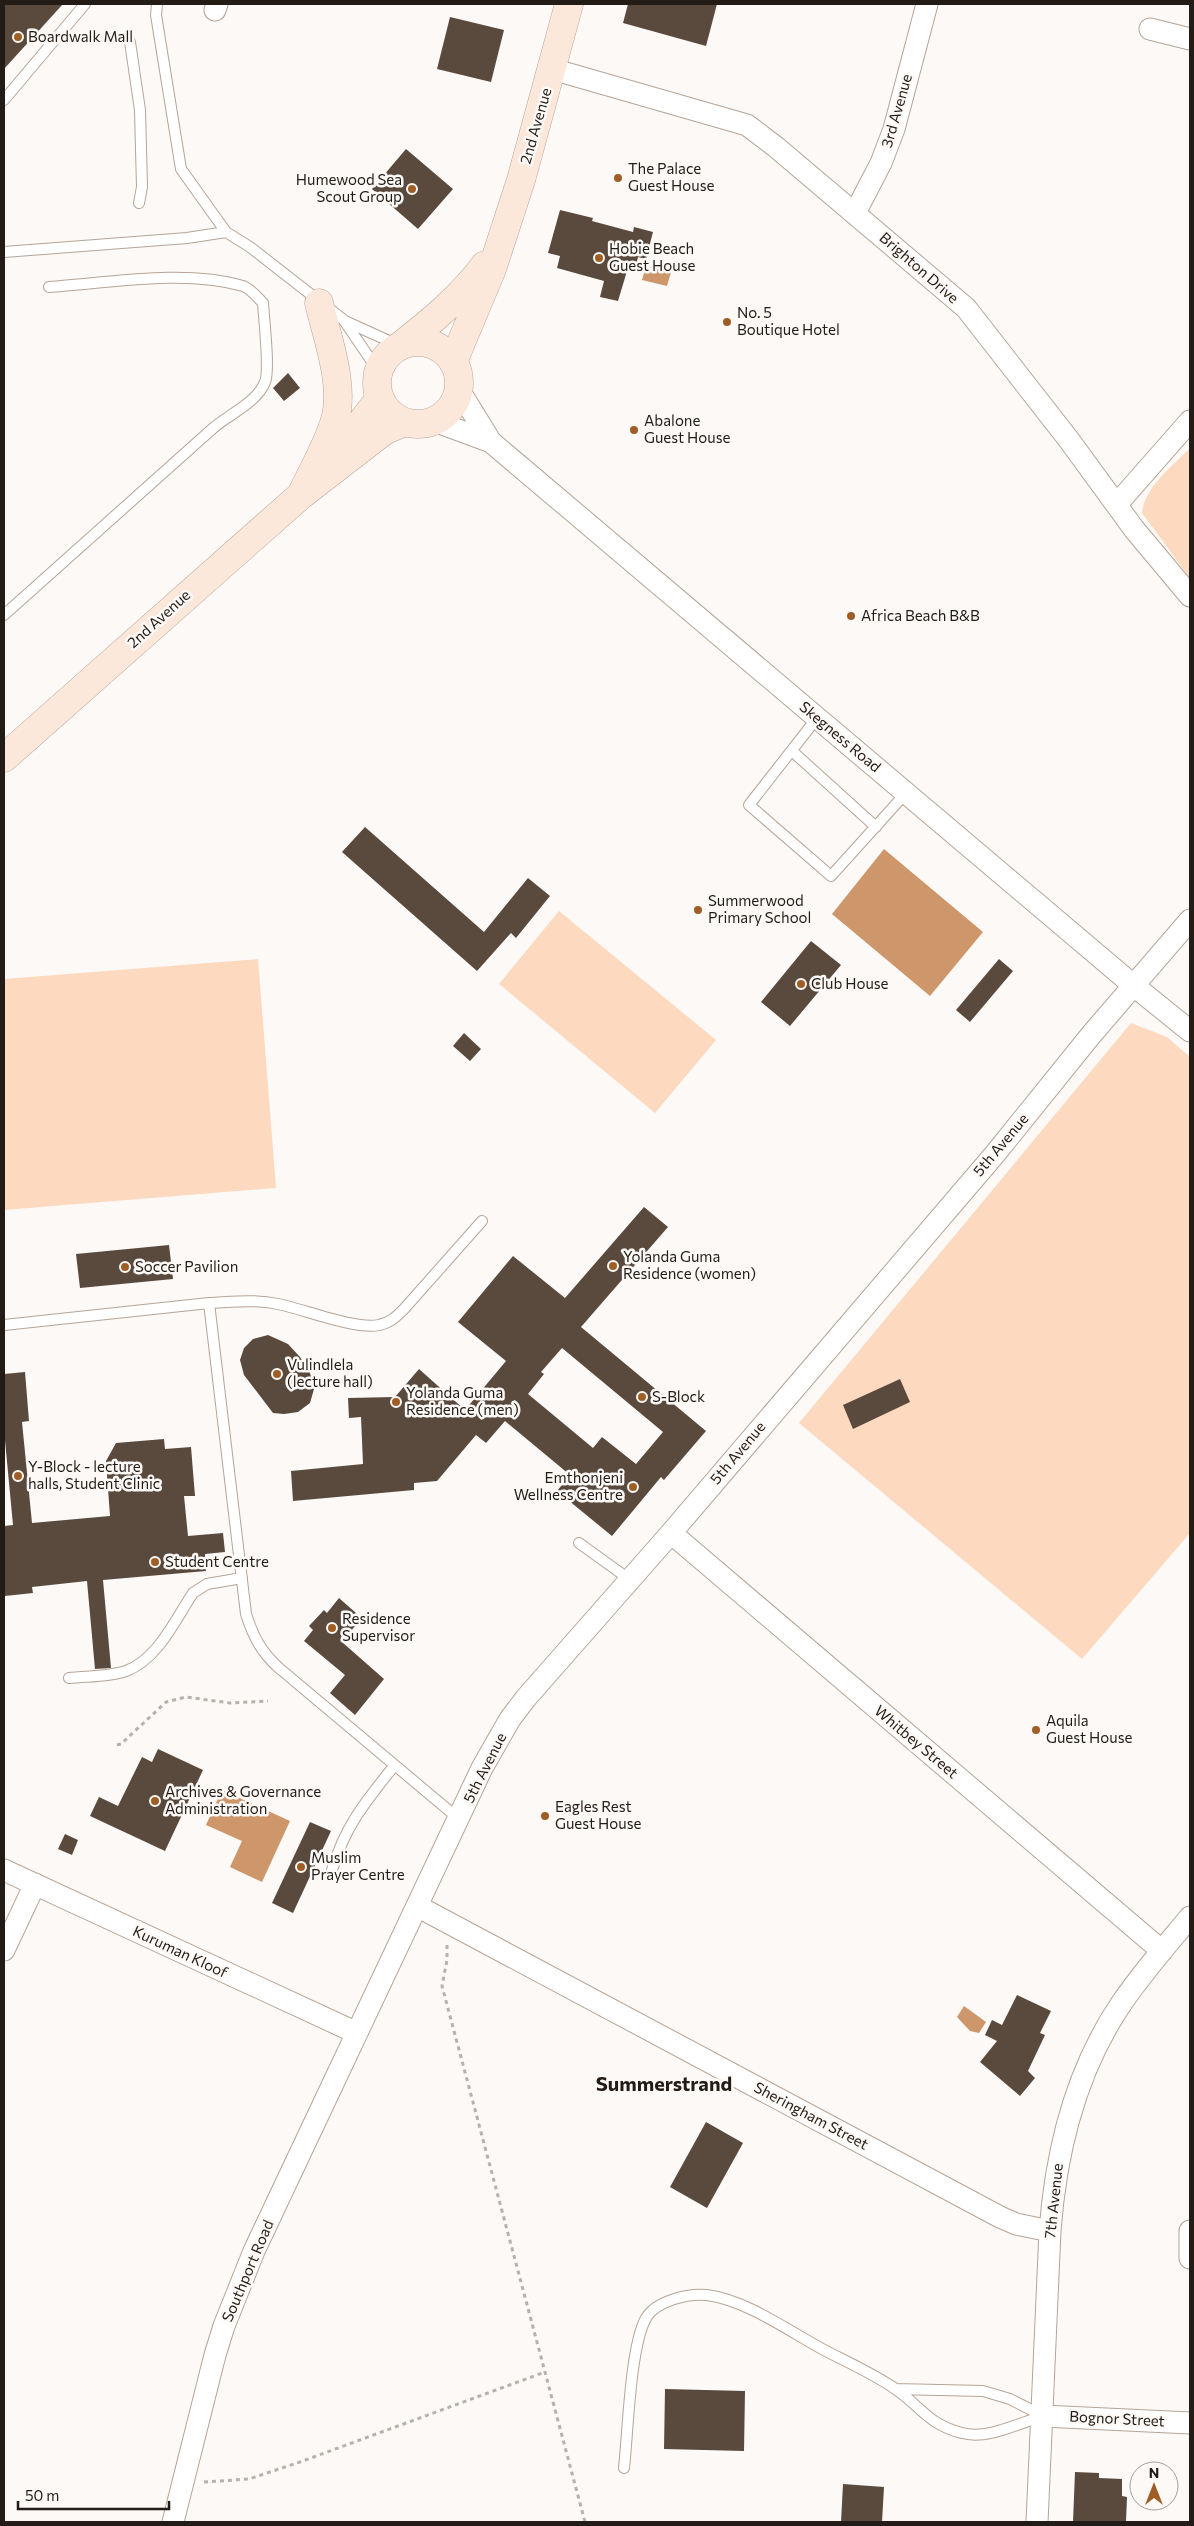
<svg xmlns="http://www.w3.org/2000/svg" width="1194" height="2526" font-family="Commissioner,sans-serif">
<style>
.green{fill:#fdd9bf}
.water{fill:#ce966b}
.building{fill:#5a4a3e;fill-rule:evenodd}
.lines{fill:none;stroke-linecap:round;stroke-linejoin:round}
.lane-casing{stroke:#b6a496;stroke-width:12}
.street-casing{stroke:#b6a496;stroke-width:23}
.secondary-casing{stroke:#b6a496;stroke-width:29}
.path{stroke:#b6b1ad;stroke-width:3;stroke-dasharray:4 4;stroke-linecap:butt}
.lane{stroke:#fff;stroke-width:10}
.street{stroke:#fff;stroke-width:21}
.secondary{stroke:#fce8da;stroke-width:28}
.poi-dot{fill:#9e5e26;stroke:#fdf9f6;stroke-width:2}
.labels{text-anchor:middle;stroke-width:5;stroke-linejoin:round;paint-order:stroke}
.poi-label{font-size:15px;fill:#221b16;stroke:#fdf9f6;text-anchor:start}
.street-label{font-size:15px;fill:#221b16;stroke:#fdf9f6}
.district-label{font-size:20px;font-weight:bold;fill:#221b16;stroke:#fdf9f6}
</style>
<rect width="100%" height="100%" fill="#fdf9f6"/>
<path class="green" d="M 1190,448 L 1190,578 L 1142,513 C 1145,486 1172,467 1190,448 Z
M 559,911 L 716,1040 L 655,1113 L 499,984 Z
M 258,959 L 276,1188 L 4,1210 L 4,979 Z
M 1131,1023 L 1167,1037 L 1190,1057 L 1190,1533 L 1082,1659 L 799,1423 Z"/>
<path class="water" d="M 646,266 L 671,272 L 667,286 L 642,280 Z
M 884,849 L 983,932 L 930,996 L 832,914 Z
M 222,1790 L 290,1821 L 262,1882 L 230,1867 L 242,1841 L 206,1825 Z
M 964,2006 L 986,2022 L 979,2033 L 970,2031 L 957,2017 Z"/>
<path class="building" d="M 4,4 L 63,4 L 4,69 Z
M 628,4 L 717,4 L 706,46 L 623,23 Z
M 450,17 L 504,30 L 491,82 L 437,69 Z
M 406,149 L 453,189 L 418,229 L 372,189 Z
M 560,210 L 593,218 L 592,221 L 633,232 L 634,227 L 653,232 L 646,259 L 638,257 L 634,273 L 627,271 L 618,301 L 600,297 L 604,281 L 557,268 L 560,256 L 548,253 Z
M 288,373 L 300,388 L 284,401 L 273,388 Z
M 365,827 L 484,932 L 528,878 L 550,896 L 516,938 L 511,933 L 477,971 L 342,852 Z
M 811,941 L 841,965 L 790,1026 L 761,1002 Z
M 999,959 L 1013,971 L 970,1022 L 956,1010 Z
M 464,1033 L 481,1049 L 470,1061 L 453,1046 Z
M 644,1207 L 668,1227 L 581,1327 L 706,1431 L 664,1480 L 661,1477 L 612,1536 L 557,1491 L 570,1475 L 505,1421 L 486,1443 L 476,1435 L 437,1481 L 414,1483 L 414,1490 L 293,1501 L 291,1471 L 363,1464 L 361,1417 L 349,1418 L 348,1398 L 395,1397 L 419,1369 L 465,1410 L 506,1361 L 458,1322 L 513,1256 L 565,1298 ZM 562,1348 L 663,1432 L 636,1464 L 602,1437 L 593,1448 L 528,1394 L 544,1374 L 541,1372 Z
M 169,1245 L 173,1279 L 80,1288 L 76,1254 Z
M 268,1335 L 288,1344 L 300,1357 L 310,1373 L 314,1389 L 310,1403 L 298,1412 L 284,1414 L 273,1413 L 244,1375 L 240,1360 L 244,1348 L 253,1339 Z
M 25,1372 L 29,1421 L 22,1422 L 32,1523 L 110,1516 L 106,1461 L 116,1443 L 164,1439 L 165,1449 L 191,1447 L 195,1496 L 184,1496 L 188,1536 L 223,1533 L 225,1552 L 205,1554 L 206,1571 L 103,1580 L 111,1668 L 95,1669 L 87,1581 L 32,1587 L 33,1593 L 5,1596 L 4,1526 L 13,1525 L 4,1430 L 4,1374 Z
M 900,1379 L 910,1402 L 853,1429 L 843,1405 Z
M 339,1598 L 356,1613 L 350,1621 L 355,1626 L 342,1642 L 384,1679 L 355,1715 L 330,1693 L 345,1675 L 304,1641 L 313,1630 L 309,1626 L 324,1610 L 327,1613 Z
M 158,1749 L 203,1770 L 165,1851 L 90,1816 L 99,1797 L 118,1806 L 142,1757 L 152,1762 Z
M 310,1822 L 331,1831 L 293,1913 L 272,1903 Z
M 65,1834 L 78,1840 L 72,1855 L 58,1849 Z
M 1017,1995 L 1051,2011 L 1040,2033 L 1045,2035 L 1028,2071 L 1035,2078 L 1020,2096 L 980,2062 L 997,2041 L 985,2035 L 992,2020 L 1002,2025 Z
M 706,2122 L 743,2143 L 707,2208 L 670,2187 Z
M 665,2389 L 745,2391 L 744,2451 L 664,2449 Z
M 1075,2472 L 1099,2473 L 1099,2478 L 1122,2479 L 1122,2496 L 1127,2497 L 1126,2522 L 1073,2522 Z
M 843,2484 L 884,2487 L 882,2522 L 841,2522 Z"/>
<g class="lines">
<defs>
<path id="lane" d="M 157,4 L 156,15 L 181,169 L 226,232 L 250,247 L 345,321 L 400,346
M 130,42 L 140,110 L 142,187 L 139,203
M 4,100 L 85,4
M 4,252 L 187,238 L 226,232
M 345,322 L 379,372
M 4,615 C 73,554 142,492 211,430 C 227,415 257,403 265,382 C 270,370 264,320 263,303 C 258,298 250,288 243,286 C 184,269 109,283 49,287
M 817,718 L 749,805 L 831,876 L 906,793
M 792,751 L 876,827
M 4,1325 L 209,1303
M 579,1543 L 629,1579
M 69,1678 C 88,1676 109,1677 126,1671 C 158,1659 175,1620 193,1593 L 207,1584 L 242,1578
M 459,1819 L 279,1668 C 261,1652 253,1636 246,1614 L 209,1303 C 232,1302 255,1299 278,1304 C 303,1309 356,1330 379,1325 C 390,1323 397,1316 404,1309 L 482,1221
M 332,1870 C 345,1826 366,1801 394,1766
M 895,2389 L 983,2391 L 1010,2399 L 1043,2416
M 624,2468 C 628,2433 630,2347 646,2318 C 656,2301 688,2293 707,2295 C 746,2300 789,2331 824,2350 C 847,2362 872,2373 894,2388 C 921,2406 927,2424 962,2433 C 987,2440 1019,2423 1043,2416"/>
<path id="street" d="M 215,10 L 217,4
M 1150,29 L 1190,39
M 552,69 L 747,125 L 776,147 L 966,308 L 1069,440 L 1134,529 L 1190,596
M 855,213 L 881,163 L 894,129 L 927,4
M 459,390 L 491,442 L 1133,985 L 1190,1031
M 434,421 L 491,442
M 1117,504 L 1190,421
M 671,1533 L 1162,1951
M 4,1870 L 357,2033
M 417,1906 L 1000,2217 L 1016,2224 L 1050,2231
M 4,1950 L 35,1884
M 1190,2231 L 1190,2258
M 1043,2416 L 1190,2423
M 173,2522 L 215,2355 L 224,2326 L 254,2251 L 482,1768 L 510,1719 L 526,1698 L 671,1533 L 995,1154 L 1091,1035 L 1190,920
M 1037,2522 L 1050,2231 C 1056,2150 1075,2072 1121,2004 C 1142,1973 1166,1946 1190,1917"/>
<path id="secondary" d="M377 383a41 41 0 1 1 82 0a41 41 0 1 1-82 0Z
M 400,346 C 431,322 461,297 485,265
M 453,362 L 492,269 L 521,180 L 569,4
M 335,457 L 380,398
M 303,491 C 314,468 328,444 335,420 C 345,385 327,337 319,303
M 4,758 L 300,496 L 384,431 L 405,422"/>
</defs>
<use href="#lane" class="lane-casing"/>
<use href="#street" class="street-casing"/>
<use href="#secondary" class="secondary-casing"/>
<path class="path" d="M 117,1745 L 121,1744 L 166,1702 L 186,1697 L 230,1703 L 268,1701
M 447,1945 L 447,1960 L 442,1986 L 585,2522
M 204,2482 L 249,2479 L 300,2462 L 545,2372"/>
<use href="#lane" class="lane"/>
<use href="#street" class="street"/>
<use href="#secondary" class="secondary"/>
</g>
<g class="poi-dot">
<circle cx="18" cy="37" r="5"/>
<circle cx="618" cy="178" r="5"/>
<circle cx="412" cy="189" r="5"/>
<circle cx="599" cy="258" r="5"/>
<circle cx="727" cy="322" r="5"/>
<circle cx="634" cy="430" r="5"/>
<circle cx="851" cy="616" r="5"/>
<circle cx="698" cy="910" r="5"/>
<circle cx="801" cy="984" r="5"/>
<circle cx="613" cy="1266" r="5"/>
<circle cx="125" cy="1267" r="5"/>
<circle cx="277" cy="1374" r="5"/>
<circle cx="642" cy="1397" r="5"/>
<circle cx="396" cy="1402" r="5"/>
<circle cx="18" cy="1476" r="5"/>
<circle cx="633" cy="1487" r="5"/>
<circle cx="155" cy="1562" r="5"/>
<circle cx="332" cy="1628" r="5"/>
<circle cx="1036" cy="1730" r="5"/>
<circle cx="155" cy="1801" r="5"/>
<circle cx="545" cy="1816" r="5"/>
<circle cx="301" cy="1867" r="5"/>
</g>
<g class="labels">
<g class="poi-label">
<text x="28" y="42">Boardwalk Mall</text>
<text x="628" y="174">The Palace<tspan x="628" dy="17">Guest House</tspan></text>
<text x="402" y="185" text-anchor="end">Humewood Sea<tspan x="402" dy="17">Scout Group</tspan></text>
<text x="609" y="254">Hobie Beach<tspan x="609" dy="17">Guest House</tspan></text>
<text x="737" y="318">No. 5<tspan x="737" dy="17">Boutique Hotel</tspan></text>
<text x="644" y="426">Abalone<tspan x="644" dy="17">Guest House</tspan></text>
<text x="861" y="621">Africa Beach B&amp;B</text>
<text x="708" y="906">Summerwood<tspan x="708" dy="17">Primary School</tspan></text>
<text x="811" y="989">Club House</text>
<text x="623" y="1262">Yolanda Guma<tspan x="623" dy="17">Residence (women)</tspan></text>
<text x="135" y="1272">Soccer Pavilion</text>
<text x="287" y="1370">Vulindlela<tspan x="287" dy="17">(lecture hall)</tspan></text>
<text x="406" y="1398">Yolanda Guma<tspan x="406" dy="17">Residence (men)</tspan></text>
<text x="652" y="1402">S-Block</text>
<text x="28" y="1472">Y-Block - lecture<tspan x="28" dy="17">halls, Student Clinic</tspan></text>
<text x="623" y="1483" text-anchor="end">Emthonjeni<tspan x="623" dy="17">Wellness Centre</tspan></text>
<text x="165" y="1567">Student Centre</text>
<text x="342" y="1624">Residence<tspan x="342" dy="17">Supervisor</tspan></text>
<text x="1046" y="1726">Aquila<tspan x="1046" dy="17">Guest House</tspan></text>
<text x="165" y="1797">Archives &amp; Governance<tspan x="165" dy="17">Administration</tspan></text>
<text x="555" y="1812">Eagles Rest<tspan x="555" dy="17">Guest House</tspan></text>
<text x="311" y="1863">Muslim<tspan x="311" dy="17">Prayer Centre</tspan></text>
</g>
<g class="street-label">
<text transform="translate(897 111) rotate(-74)" y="5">3rd Avenue</text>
<text transform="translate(536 126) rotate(-74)" y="5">2nd Avenue</text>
<text transform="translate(919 268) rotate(41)" y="5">Brighton Drive</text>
<text transform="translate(159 619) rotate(-42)" y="5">2nd Avenue</text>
<text transform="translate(840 737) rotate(40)" y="5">Skegness Road</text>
<text transform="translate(1001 1145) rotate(-50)" y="5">5th Avenue</text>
<text transform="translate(738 1453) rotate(-50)" y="5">5th Avenue</text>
<text transform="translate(916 1742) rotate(40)" y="5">Whitbey Street</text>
<text transform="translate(485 1768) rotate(-63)" y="5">5th Avenue</text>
<text transform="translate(180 1952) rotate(25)" y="5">Kuruman Kloof</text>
<text transform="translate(811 2116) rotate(28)" y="5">Sheringham Street</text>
<text transform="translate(1054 2201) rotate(-84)" y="5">7th Avenue</text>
<text transform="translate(248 2271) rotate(-67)" y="5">Southport Road</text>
<text transform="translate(1117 2419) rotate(3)" y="5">Bognor Street</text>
</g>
<g class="district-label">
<text x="664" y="2091">Summerstrand</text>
</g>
</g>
<rect width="1194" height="2526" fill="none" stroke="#221b16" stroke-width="10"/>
<g transform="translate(1154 2486)"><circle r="24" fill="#fdf9f6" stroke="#a5a09c"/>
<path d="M0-4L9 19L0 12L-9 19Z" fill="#9e5e26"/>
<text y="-8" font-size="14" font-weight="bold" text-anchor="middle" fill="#221b16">N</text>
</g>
<path d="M18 2501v8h151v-8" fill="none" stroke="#221b16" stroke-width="2.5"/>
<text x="25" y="2501" font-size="15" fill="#221b16" stroke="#fdf9f6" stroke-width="4" paint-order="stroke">50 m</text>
</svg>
